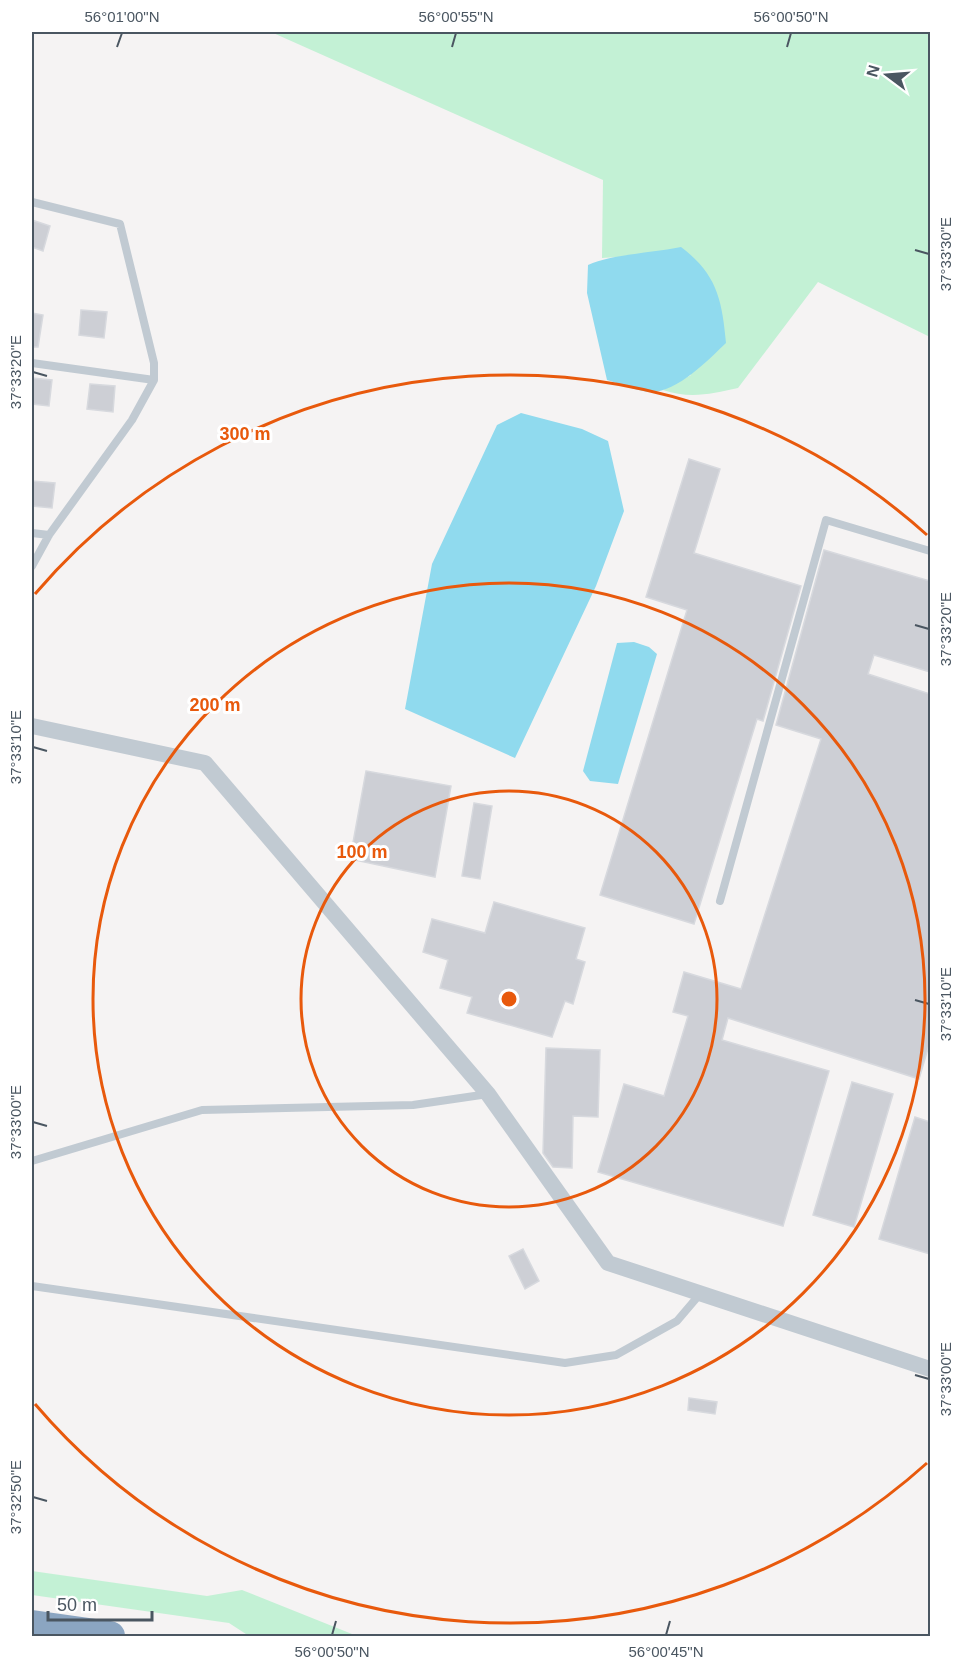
<svg xmlns="http://www.w3.org/2000/svg" width="962" height="1668" font-family="Helvetica,sans-serif">
<style>
.green{fill:#c3f1d5}
.water{fill:#90daee}
.building{fill:#cdcfd5;stroke:#d7d9de;stroke-width:1.5}
.lines{fill:none;stroke-linecap:round;stroke-linejoin:round}
.lane{stroke:#c1cad2;stroke-width:8}
.street{stroke:#c1cad2;stroke-width:16}
.highway{stroke:#8ba5c1;stroke-width:30}
.ticks{fill:none;stroke:#4a5661;stroke-width:2}
.ring{fill:none;stroke:#e8590c;stroke-width:3}
.centre{fill:#e8590c;stroke:#fff;stroke-width:3}
.ring-label{font-size:18px;text-anchor:middle;font-weight:bold;fill:#e8590c;stroke:#fff;stroke-width:6;stroke-linejoin:round;paint-order:stroke}
.neatline{fill:none;stroke:#4a5661;stroke-width:2}
.ticks-label{font-size:15px;text-anchor:middle;fill:#4a5661}
</style>
<rect width="100%" height="100%" fill="#f5f3f3"/>
<path class="green" d="M 271,32 L 930,32 L 930,337 L 818,282 L 738,388 C 712,394 689,399 663,390 L 691,375 L 635,256 L 602,258 L 603,180 Z
M 32,1571 L 207,1596 L 242,1590 L 357,1636 L 249,1636 L 229,1623 L 32,1595 Z"/>
<path class="water" d="M 681,247 C 717,274 722,300 726,343 C 708,360 676,394 648,392 C 635,390 620,384 607,380 L 587,293 L 588,265 C 612,254 653,253 681,247 Z
M 521,413 L 582,429 L 608,441 L 624,511 L 596,586 L 515,758 L 405,709 L 432,564 L 497,425 Z
M 634,642 L 649,647 L 657,654 L 618,784 L 590,781 L 583,771 L 617,643 Z"/>
<path class="building" d="M 32,220 L 50,226 L 43,251 L 32,247 Z
M 81,310 L 107,312 L 104,338 L 79,335 Z
M 32,313 L 43,315 L 38,347 L 32,347 Z
M 32,378 L 52,380 L 49,406 L 32,404 Z
M 90,384 L 115,386 L 113,412 L 87,409 Z
M 689,459 L 720,469 L 694,553 L 801,586 L 763,721 L 757,719 L 694,924 L 600,895 L 687,610 L 646,597 Z
M 32,481 L 55,483 L 52,508 L 32,506 Z
M 824,550 L 930,581 L 930,672 L 874,655 L 868,674 L 930,694 L 930,1042 L 919,1079 L 728,1018 L 722,1040 L 829,1071 L 783,1226 L 598,1172 L 624,1084 L 664,1096 L 688,1016 L 673,1012 L 684,972 L 741,989 L 821,739 L 776,725 Z
M 366,771 L 451,786 L 435,877 L 350,859 Z
M 474,803 L 492,806 L 480,879 L 462,876 Z
M 494,902 L 585,928 L 576,959 L 585,962 L 573,1004 L 565,1001 L 552,1037 L 467,1013 L 472,997 L 440,988 L 448,960 L 423,952 L 432,919 L 485,933 Z
M 546,1048 L 600,1050 L 598,1117 L 573,1116 L 572,1168 L 553,1167 L 543,1153 Z
M 852,1082 L 893,1094 L 854,1227 L 813,1215 Z
M 915,1117 L 930,1122 L 930,1254 L 879,1239 Z
M 523,1249 L 539,1281 L 525,1289 L 509,1256 Z
M 689,1398 L 717,1402 L 715,1414 L 688,1410 Z"/>
<g class="lines">
<path class="lane" d="M 32,202 L 120,224 L 154,363 L 154,380 L 132,420 L 49,535 L 32,566
M 32,363 L 154,380
M 32,533 L 49,535
M 720,901 L 826,520 L 930,551
M 32,1161 L 202,1110 L 413,1105 L 488,1094
M 32,1286 L 565,1363 L 616,1355 L 677,1321 L 700,1294"/>
<path class="street" d="M 32,726 L 205,763 L 488,1094 L 608,1263 L 930,1369"/>
<path class="highway" d="M 32,1625 L 110,1636"/>
</g>
<path class="ticks" d="M 117,47 L 122,33M 452,47 L 456,33M 787,47 L 791,33M 915,250 L 929,254M 33,372 L 47,376M 915,625 L 929,629M 33,747 L 47,751M 915,1000 L 929,1004M 33,1122 L 47,1126M 915,1375 L 929,1379M 33,1497 L 47,1501M 332,1635 L 336,1621M 666,1635 L 670,1621"/>
<g class="ring">
<circle cx="509" cy="999" r="208"/>
<circle cx="509" cy="999" r="416"/>
<path d="M927 1463A624 624 0 0 1 35 1404M35 594A624 624 0 0 1 927 535"/>
</g>
<circle cx="509" cy="999" r="9" class="centre"/>
<g class="ring-label">
<text x="245" y="440">300 m</text>
<text x="215" y="711">200 m</text>
<text x="362" y="858">100 m</text>
</g>
<rect width="962" height="1668" fill="none" stroke="#ffffff" stroke-width="66"/>
<g transform="translate(887 75) rotate(286)" stroke="#ffffff" stroke-width="4.5" paint-order="stroke">
<path d="M0-4.5L10 22L0 15L-10 22Z" fill="#4a5661"/>
<text y="-9" font-size="16" font-weight="bold" text-anchor="middle" fill="#4a5661">N</text>
</g>
<path d="M48 1611v9h104v-9" fill="none" stroke="#4a5661" stroke-width="3"/>
<text x="57" y="1611" font-size="18" fill="#4a5661" stroke="#ffffff" stroke-width="4.5" paint-order="stroke">50 m</text>
<rect x="33" y="33" width="896" height="1602" class="neatline"/>
<g class="ticks-label">
<text x="122" y="22">56°01'00"N</text>
<text x="456" y="22">56°00'55"N</text>
<text x="791" y="22">56°00'50"N</text>
<text transform="translate(946 254) rotate(-90)" y="5">37°33'30"E</text>
<text transform="translate(16 372) rotate(-90)" y="5">37°33'20"E</text>
<text transform="translate(946 629) rotate(-90)" y="5">37°33'20"E</text>
<text transform="translate(16 747) rotate(-90)" y="5">37°33'10"E</text>
<text transform="translate(946 1004) rotate(-90)" y="5">37°33'10"E</text>
<text transform="translate(16 1122) rotate(-90)" y="5">37°33'00"E</text>
<text transform="translate(946 1379) rotate(-90)" y="5">37°33'00"E</text>
<text transform="translate(16 1497) rotate(-90)" y="5">37°32'50"E</text>
<text x="332" y="1657">56°00'50"N</text>
<text x="666" y="1657">56°00'45"N</text>
</g>
</svg>
